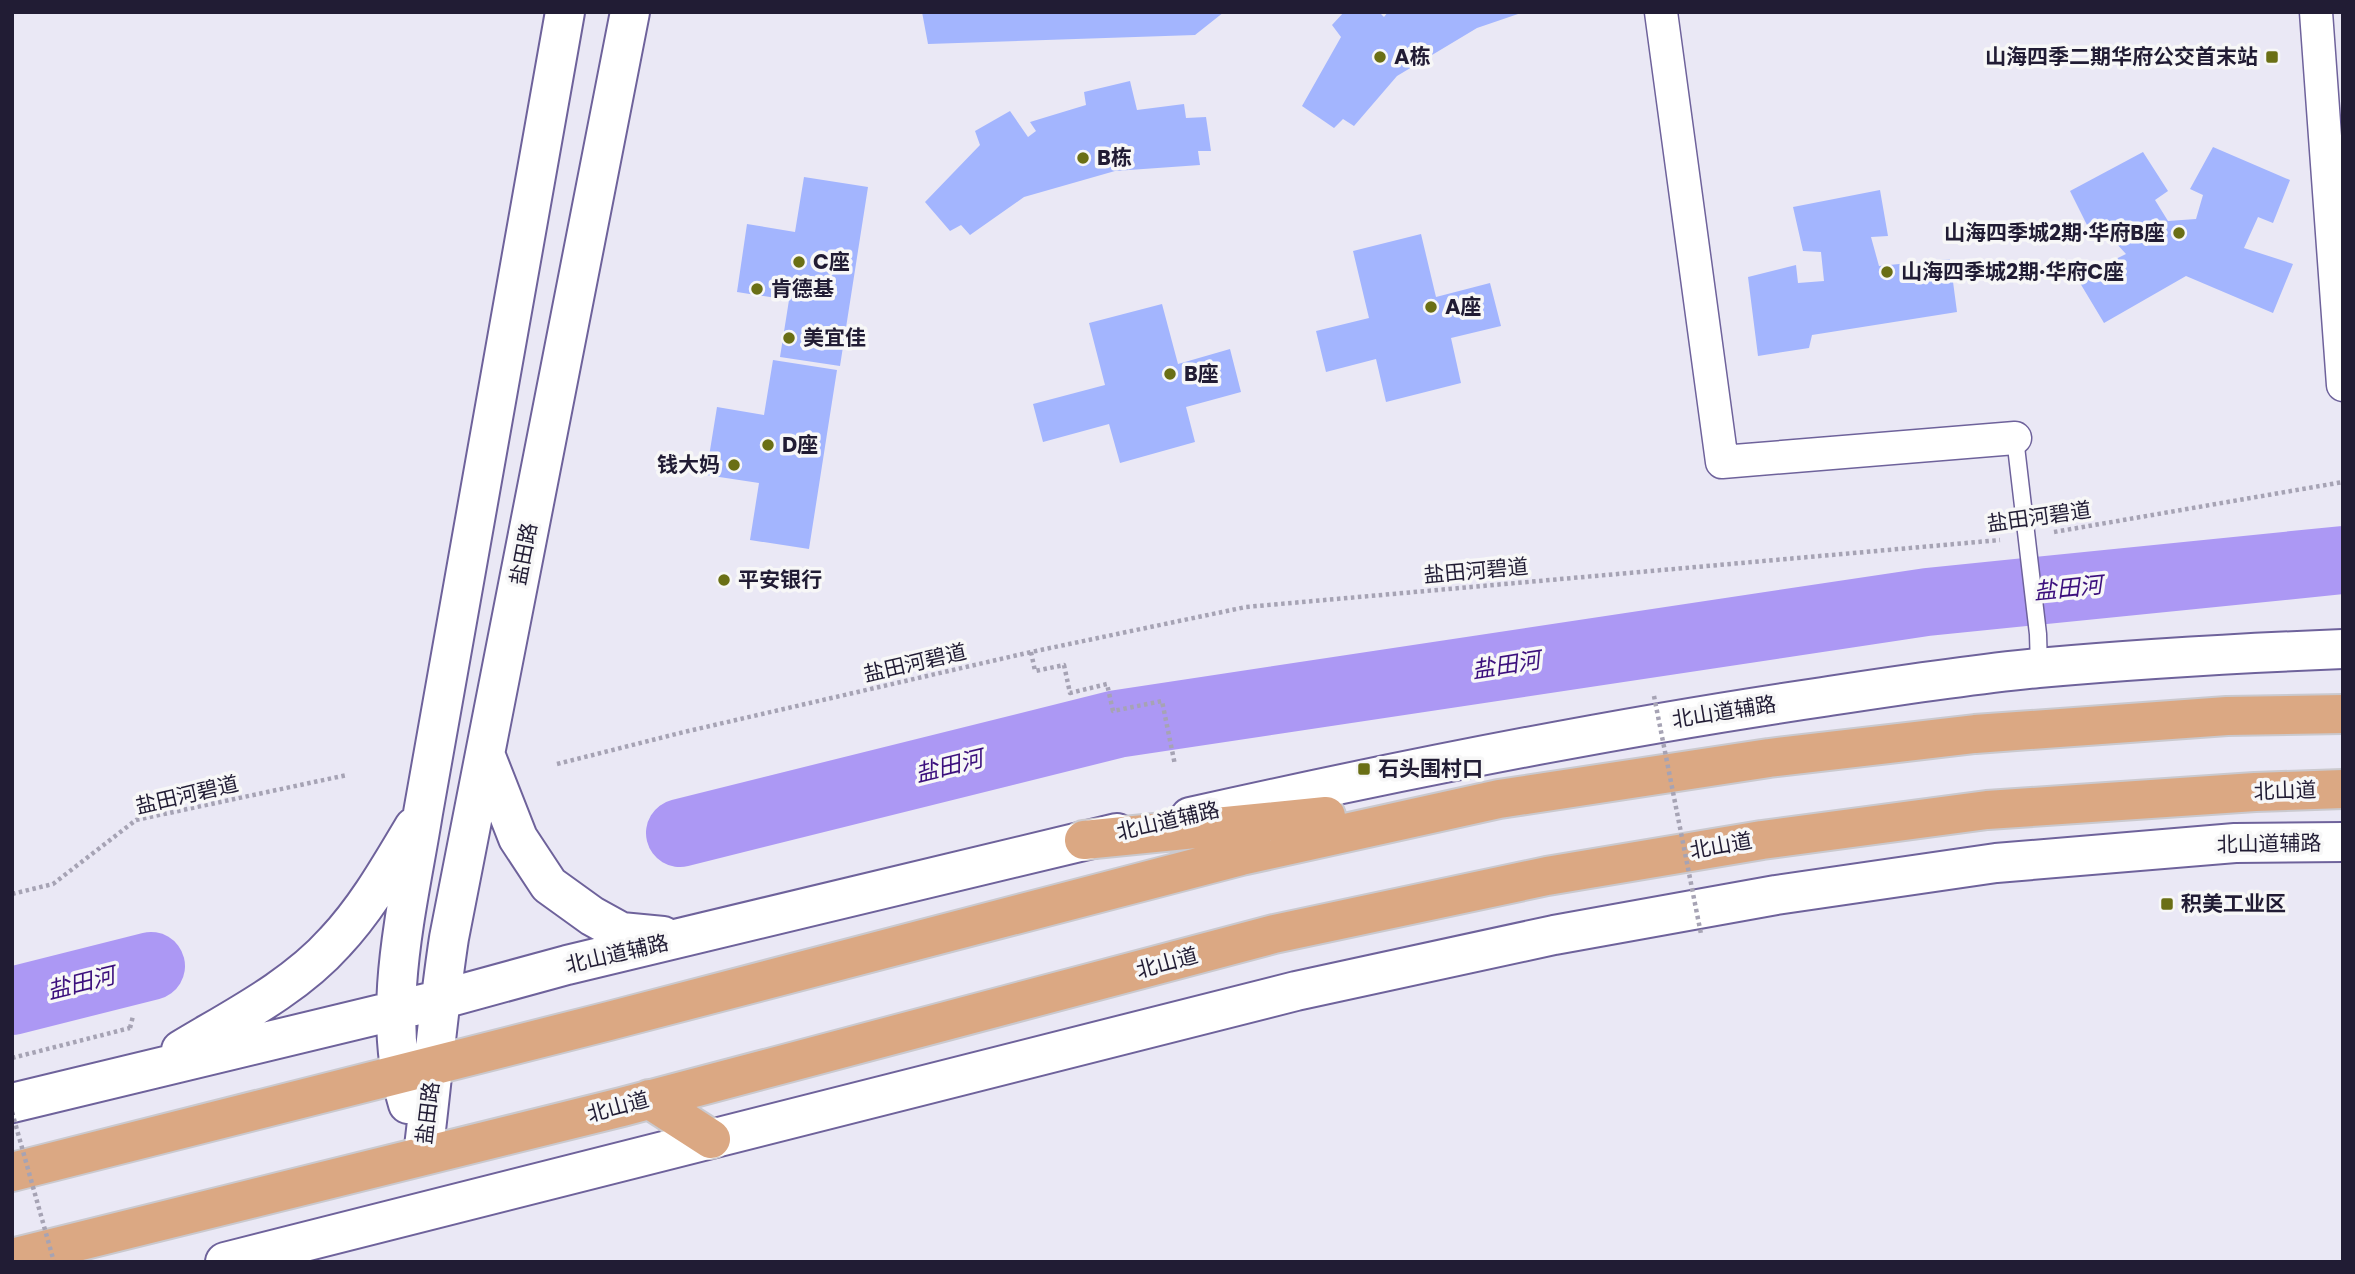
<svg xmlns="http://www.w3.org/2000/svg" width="2355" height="1274" font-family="Poppins,'Noto Sans SC',sans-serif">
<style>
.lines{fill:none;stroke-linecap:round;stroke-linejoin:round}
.river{stroke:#ac98f4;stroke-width:68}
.building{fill:#a3b5fe}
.service-casing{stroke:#6e629b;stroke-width:19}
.minor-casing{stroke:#6e629b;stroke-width:35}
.tertiary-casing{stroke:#6e629b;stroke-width:42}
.primary-casing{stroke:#cac9ce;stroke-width:42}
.path{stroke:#a6a3b4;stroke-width:4.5;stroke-dasharray:3.5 3.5;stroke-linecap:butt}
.service{stroke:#fff;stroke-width:16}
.minor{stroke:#fff;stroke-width:32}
.tertiary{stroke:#fff;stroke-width:38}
.primary{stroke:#dba883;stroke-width:38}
.path-bridge{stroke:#a6a3b4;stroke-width:4.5;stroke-dasharray:3.5 3.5;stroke-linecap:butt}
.poi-dot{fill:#6a6f15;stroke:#f7f7f7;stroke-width:2.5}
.labels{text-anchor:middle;stroke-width:7;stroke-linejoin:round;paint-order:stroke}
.poi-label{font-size:21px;font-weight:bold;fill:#211c34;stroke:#f7f7f7;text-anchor:start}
.street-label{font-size:21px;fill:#211c34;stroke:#f7f7f7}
.water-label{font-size:23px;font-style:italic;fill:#3c107d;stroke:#f7f7f7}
</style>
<rect width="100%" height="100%" fill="#eae8f5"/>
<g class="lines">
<path class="river" d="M 680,833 L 1117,724 L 1927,602 L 2343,560
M 12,1001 L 151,966"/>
</g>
<path class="building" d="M 922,12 L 1224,12 L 1195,35 L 928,44 Z
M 1344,12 L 1379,12 L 1384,17 L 1388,12 L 1521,13 L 1477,28 L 1397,76 L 1354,126 L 1343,119 L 1334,128 L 1302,106 L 1341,37 L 1332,25 Z
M 1130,81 L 1137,110 L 1184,104 L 1186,118 L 1206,117 L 1211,151 L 1198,151 L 1200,165 L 1115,171 L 1024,197 L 970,235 L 961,225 L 950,231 L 925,202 L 980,145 L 975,131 L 1010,111 L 1028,137 L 1036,131 L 1030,122 L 1086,105 L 1084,92 Z
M 2213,147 L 2290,180 L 2273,223 L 2258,217 L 2244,248 L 2293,264 L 2273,313 L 2186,276 L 2104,323 L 2077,278 L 2126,254 L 2104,230 L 2093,237 L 2070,191 L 2143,152 L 2168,191 L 2155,200 L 2168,221 L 2196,219 L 2203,195 L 2190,189 Z
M 804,177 L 868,187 L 840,366 L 780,357 L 789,300 L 737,292 L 747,224 L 795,232 Z
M 1880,190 L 1888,236 L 1871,237 L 1879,266 L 1950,259 L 1957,312 L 1812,335 L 1809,348 L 1758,356 L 1748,277 L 1796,265 L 1798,283 L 1824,281 L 1821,252 L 1803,251 L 1793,207 Z
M 1421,234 L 1436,297 L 1490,283 L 1501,326 L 1451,338 L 1461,383 L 1386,402 L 1376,359 L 1326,372 L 1316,331 L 1369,318 L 1353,251 Z
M 1162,304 L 1178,364 L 1230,349 L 1241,392 L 1186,407 L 1195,442 L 1120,463 L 1109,424 L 1043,442 L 1033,404 L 1105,385 L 1089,323 Z
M 773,360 L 837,370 L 809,549 L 750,540 L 759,483 L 706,475 L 717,407 L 764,415 Z"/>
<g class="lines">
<defs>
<path id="service" d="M 2015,438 L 2038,634 L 2039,668"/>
<path id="minor" d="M 1661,12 L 1722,462 L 2015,438
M 2316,12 L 2343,385"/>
<path id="tertiary" d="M 485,754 L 518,838 L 549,885 L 592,916 L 621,932 L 663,936
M 1190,817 C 1400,770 1610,728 1823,697 C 1895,686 1966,675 2038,668 C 2139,659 2241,653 2343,649
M 181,1050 C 234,1018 294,988 335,942 C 367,908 390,867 414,827
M 12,1103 L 439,1000 L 567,965 L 1117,833
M 408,1104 C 380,1011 408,907 423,813 L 565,12
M 423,1155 C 432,1083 438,1010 449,938 L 630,12
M 225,1262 L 1296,991 L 1554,935 L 1776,895 L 1996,863 L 2235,843 L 2343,842"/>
<path id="primary" d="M 1084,840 L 1326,816
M 649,1099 L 711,1139
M 12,1172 L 609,1021 L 1241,856 L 1499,799 L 1769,758 L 1975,734 L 2227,716 L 2343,714
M 12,1258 L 622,1107 L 1274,934 L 1547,876 L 1762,840 L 1987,810 L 2255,792 L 2343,789"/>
</defs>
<use href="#service" class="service-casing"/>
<use href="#minor" class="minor-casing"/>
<use href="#tertiary" class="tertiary-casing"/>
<use href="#primary" class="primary-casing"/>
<path class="path" d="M 2054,532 L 2343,482
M 1031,652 L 1035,671 L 1064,665 L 1070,693 L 1107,684 L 1113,711 L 1162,701 L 1175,765
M 557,764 L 684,732 L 1031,652 L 1246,607 L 2000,540
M 12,894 L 53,884 L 136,820 L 347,775
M 130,1028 L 133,1016"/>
<use href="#service" class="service"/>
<use href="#minor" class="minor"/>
<use href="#tertiary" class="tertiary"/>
<use href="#primary" class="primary"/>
<path class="path-bridge" d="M 1654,696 L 1701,934
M 12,1058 L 130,1028
M 12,1112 L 54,1262"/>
</g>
<g class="poi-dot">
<circle cx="1380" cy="57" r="7"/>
<rect x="2265" y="50" width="14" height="14" rx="3.5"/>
<circle cx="1083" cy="158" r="7"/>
<circle cx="2179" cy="233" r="7"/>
<circle cx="799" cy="262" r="7"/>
<circle cx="1887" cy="272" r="7"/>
<circle cx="757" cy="289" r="7"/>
<circle cx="1431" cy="307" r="7"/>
<circle cx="789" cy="338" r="7"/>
<circle cx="1170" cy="374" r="7"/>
<circle cx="768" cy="445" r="7"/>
<circle cx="734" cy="465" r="7"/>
<circle cx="724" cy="580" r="7"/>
<rect x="1357" y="762" width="14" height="14" rx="3.5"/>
<rect x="2160" y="897" width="14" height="14" rx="3.5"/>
</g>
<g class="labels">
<g class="poi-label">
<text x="1394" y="64">A栋</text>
<text x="2258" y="64" text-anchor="end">山海四季二期华府公交首末站</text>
<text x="1097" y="165">B栋</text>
<text x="2165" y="240" text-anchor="end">山海四季城2期·华府B座</text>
<text x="813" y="269">C座</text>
<text x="1901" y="279">山海四季城2期·华府C座</text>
<text x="771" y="296">肯德基</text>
<text x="1445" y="314">A座</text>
<text x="803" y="345">美宜佳</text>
<text x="1184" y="381">B座</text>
<text x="782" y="452">D座</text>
<text x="720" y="472" text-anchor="end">钱大妈</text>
<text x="738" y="587">平安银行</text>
<text x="1378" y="776">石头围村口</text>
<text x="2181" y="911">积美工业区</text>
</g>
<g class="street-label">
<text transform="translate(2039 517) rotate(-8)" y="7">盐田河碧道</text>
<text transform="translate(524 554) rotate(-79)" y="7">盐田路</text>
<text transform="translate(1476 571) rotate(-5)" y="7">盐田河碧道</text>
<text transform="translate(915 663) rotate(-13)" y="7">盐田河碧道</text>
<text transform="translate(1724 712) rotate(-9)" y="7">北山道辅路</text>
<text transform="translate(2285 791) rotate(-2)" y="7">北山道</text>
<text transform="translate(187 795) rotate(-13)" y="7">盐田河碧道</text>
<text transform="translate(1168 821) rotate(-13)" y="7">北山道辅路</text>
<text transform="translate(2269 844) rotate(-1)" y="7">北山道辅路</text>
<text transform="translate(1721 846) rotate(-10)" y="7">北山道</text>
<text transform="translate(617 954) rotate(-13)" y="7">北山道辅路</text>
<text transform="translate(1167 963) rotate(-15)" y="7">北山道</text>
<text transform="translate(618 1107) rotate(-15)" y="7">北山道</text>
<text transform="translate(428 1113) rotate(-83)" y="7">盐田路</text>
</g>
<g class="water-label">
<text transform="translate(2068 588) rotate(-6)" y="8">盐田河</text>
<text transform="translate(1506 665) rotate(-9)" y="8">盐田河</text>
<text transform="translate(949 766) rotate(-14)" y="8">盐田河</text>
<text transform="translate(81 983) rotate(-14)" y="8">盐田河</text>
</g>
</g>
<rect width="2355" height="1274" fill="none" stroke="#211c34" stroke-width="28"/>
</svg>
